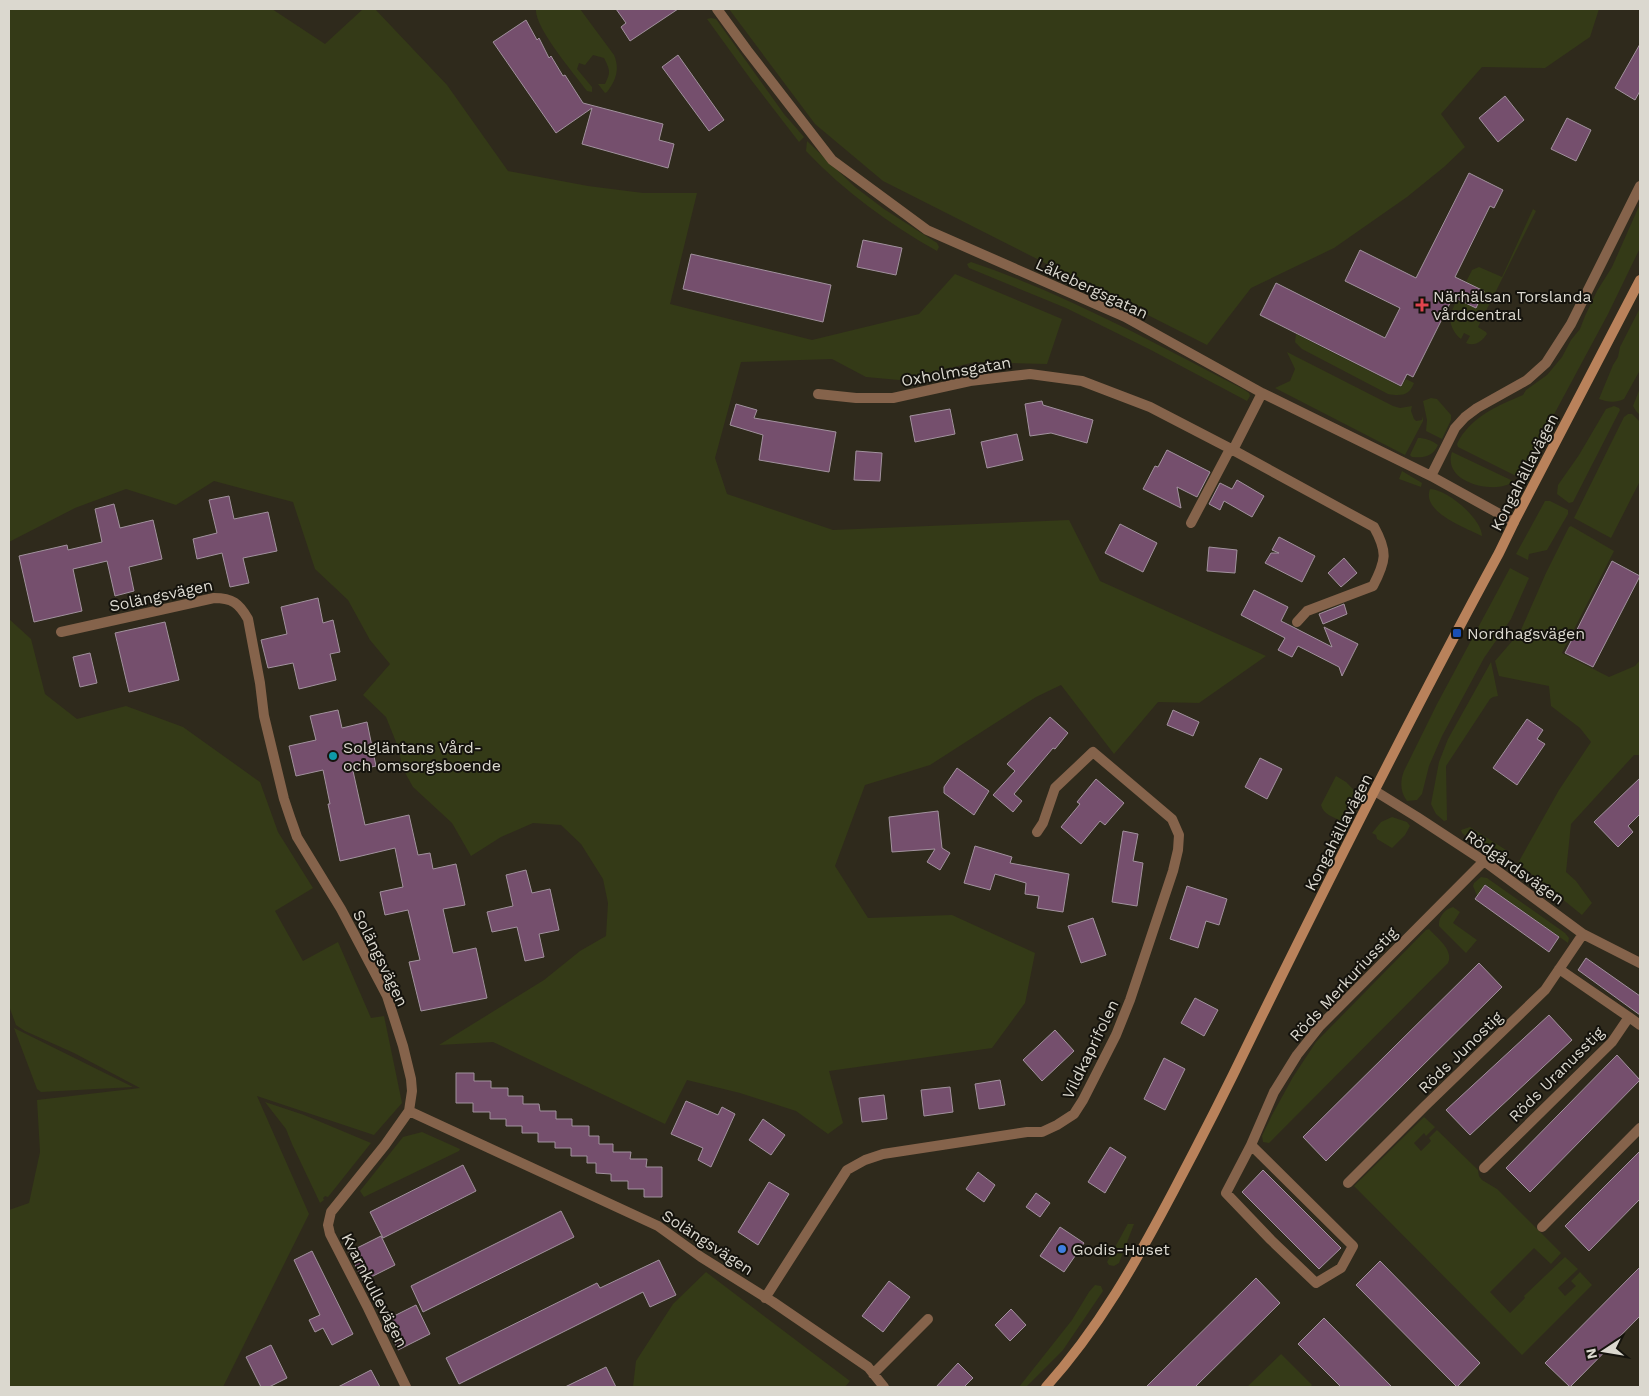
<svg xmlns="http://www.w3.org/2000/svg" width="1649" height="1396" font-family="'Work Sans',sans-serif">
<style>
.green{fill:#343a17}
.building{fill:#754f6d;stroke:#a2929e}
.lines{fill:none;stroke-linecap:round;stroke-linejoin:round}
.street{stroke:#85634b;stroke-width:10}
.secondary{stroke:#b9825b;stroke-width:10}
.health-dot{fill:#e0444e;stroke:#15130d;stroke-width:2}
.transit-dot{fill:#1a4fb4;stroke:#15130d;stroke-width:2}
.culture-dot{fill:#0f9aa8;stroke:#15130d;stroke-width:2}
.shop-dot{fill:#3f7fe0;stroke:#15130d;stroke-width:2}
.labels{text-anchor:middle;stroke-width:4;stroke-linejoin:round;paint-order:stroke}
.street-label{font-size:16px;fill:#dbd8cf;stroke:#15130d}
.poi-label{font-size:16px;fill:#dbd8cf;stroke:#15130d;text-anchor:start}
</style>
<rect width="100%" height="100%" fill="#2f2a1c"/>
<path class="green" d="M 9,9 L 272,9 L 325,44 L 363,9 L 375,9 L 447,85 L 508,171 L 588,186 L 643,193 L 697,193 L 670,304 L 812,340 L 919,314 L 955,274 L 1062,319 L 1047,364 L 975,362 L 899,380 L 866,377 L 832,359 L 741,362 L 715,458 L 727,494 L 833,530 L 1069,520 L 1100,581 L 1266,656 L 1199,703 L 1158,702 L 1114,754 L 1061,685 L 1036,697 L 930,765 L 865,785 L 835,866 L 868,918 L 952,915 L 1035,953 L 1025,1003 L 992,1048 L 829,1071 L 843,1123 L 828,1134 L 796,1111 L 740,1093 L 687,1080 L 665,1124 L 493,1042 L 439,1045 L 544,980 L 580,951 L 606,936 L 608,903 L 603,879 L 581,844 L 561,825 L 533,823 L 501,837 L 471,856 L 452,823 L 413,787 L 403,769 L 398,747 L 386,717 L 363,695 L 390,664 L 370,640 L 348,600 L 315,569 L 293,502 L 214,481 L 176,505 L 126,489 L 75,508 L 9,542 Z
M 536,9 L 580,9 L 614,55 C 620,69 616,80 607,92 L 605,93 L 598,84 L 605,84 C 611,72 610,70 604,58 L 593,55 L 585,65 L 579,63 L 577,69 L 592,87 L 592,92 L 587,91 C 575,75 534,27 536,9 Z
M 729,9 L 1599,9 L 1590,37 L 1545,68 L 1482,67 L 1441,114 L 1465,147 L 1444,167 L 1407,197 L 1334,248 L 1251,288 L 1207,345 L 883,181 L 815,124 Z
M 711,18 L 716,19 L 784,114 L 804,137 L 799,142 L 752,81 L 707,19 Z
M 807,141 L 855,187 L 884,209 L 937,243 L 939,247 L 937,251 C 889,224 845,192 806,151 Z
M 1640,204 L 1640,248 L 1608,314 L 1523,472 L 1518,477 L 1458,447 L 1457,444 C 1470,417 1497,406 1523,395 L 1526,390 L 1547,375 L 1562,357 L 1571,340 L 1580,329 L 1585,316 L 1597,291 L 1612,267 Z
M 1533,209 L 1536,211 L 1478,327 L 1486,332 L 1487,334 C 1482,341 1475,347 1466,343 L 1470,336 L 1464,333 L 1461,339 C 1455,335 1450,325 1450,318 C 1450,310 1468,279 1472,270 L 1479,267 L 1502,277 Z
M 971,262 C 1066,294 1154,343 1243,389 L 1249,393 L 1250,396 L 1247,401 L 1149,349 L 1066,308 L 969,268 L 967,264 Z
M 1640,308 L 1640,370 L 1624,399 C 1616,403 1607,402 1599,399 L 1613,365 L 1618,357 L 1620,347 Z
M 1296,334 L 1401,387 L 1406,379 L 1414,383 C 1409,396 1401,396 1388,394 L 1302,349 L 1295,342 Z
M 1287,352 L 1393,406 L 1400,408 L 1412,406 L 1411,411 L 1414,419 L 1416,421 L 1422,420 L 1423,416 L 1423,421 L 1405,455 L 1275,388 L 1290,381 L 1295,369 Z
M 1640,388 L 1640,415 L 1636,411 L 1633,406 Z
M 1431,398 L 1437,399 L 1451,415 L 1451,420 L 1442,439 L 1426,431 L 1427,420 L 1423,401 Z
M 1614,406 L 1619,408 L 1620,410 L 1573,502 L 1569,503 L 1557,494 L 1558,485 L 1579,455 L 1606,409 Z
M 1628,414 L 1632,414 L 1640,422 L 1640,481 L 1611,538 L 1574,518 L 1624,417 Z
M 1418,438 C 1425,438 1431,440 1438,445 C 1433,457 1423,458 1412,457 L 1410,455 Z
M 1452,452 L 1513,481 C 1501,495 1441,485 1452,452 Z
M 1402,471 L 1422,483 L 1421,487 L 1399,479 Z
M 1430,489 C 1447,489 1482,519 1482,536 C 1466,528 1421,512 1430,489 Z
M 1545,501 L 1550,501 L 1568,510 L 1568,514 L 1547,550 L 1529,554 L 1528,560 L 1516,554 Z
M 1571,526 L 1614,551 L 1562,653 L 1609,677 L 1635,666 L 1640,660 L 1640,755 L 1634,755 L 1571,824 L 1566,872 L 1576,881 L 1592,903 L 1582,915 L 1518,863 L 1559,790 L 1591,742 L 1580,728 L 1551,706 L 1549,686 L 1499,676 L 1495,661 L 1520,632 L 1546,573 L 1569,527 Z
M 1510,568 L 1529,578 L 1511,619 L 1484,658 L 1442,736 L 1429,766 L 1422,794 L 1417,800 L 1407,801 C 1400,792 1400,781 1404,771 L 1437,704 Z
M 9,619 L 31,639 L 45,694 L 77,719 L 126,706 L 183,727 L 260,782 L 278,832 L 313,888 L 275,911 L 303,961 L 338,942 L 371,1018 L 384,1016 L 402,1103 L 374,1135 L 257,1096 L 309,1214 L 223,1387 L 9,1387 L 9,1210 L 29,1203 L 40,1152 L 37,1100 L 140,1088 L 74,1053 L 25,1031 L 16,1025 L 9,1006 Z
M 1491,662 L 1498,696 L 1493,697 L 1490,699 L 1446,766 L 1447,820 L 1444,821 L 1436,814 L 1431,804 L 1439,762 L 1448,739 Z
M 1336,776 L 1346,782 L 1355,791 L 1341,821 C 1333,817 1323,814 1321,805 Z
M 1392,817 L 1407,822 L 1410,826 L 1405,835 L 1392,848 L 1377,839 L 1376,835 L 1372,833 L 1381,822 Z
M 1470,827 L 1506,850 L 1500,859 L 1469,839 L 1462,833 L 1461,830 Z
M 1481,877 L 1487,878 L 1565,933 L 1569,938 L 1568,943 L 1485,884 L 1477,896 L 1473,886 L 1474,883 Z
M 1453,907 L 1460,912 L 1453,923 L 1477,940 L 1466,953 L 1439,926 C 1438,917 1445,909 1453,907 Z
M 1429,929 C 1437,938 1454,950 1448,963 L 1274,1138 L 1269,1143 L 1263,1142 L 1262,1136 L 1272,1115 L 1293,1077 L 1316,1042 L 1426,930 Z
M 14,1028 L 133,1087 L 41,1092 L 37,1089 Z
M 265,1102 L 304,1115 L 371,1143 L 328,1197 L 325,1196 L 323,1198 L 324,1200 L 320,1203 L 292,1144 L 286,1129 Z
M 1424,1117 L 1435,1127 L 1426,1136 L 1424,1133 L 1414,1143 L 1421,1151 L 1431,1141 L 1429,1138 L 1437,1130 L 1478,1170 L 1479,1176 L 1482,1180 L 1497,1189 L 1561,1253 L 1551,1264 L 1534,1248 L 1490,1292 L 1510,1313 L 1525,1298 L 1524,1296 L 1565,1257 L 1578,1269 L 1558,1288 L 1565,1296 L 1576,1286 L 1571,1281 L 1580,1272 L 1592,1285 L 1522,1355 L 1354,1186 Z
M 422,1132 L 460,1149 L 459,1151 L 364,1197 L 360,1191 L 403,1137 Z
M 1132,1216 L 1128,1224 L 1134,1224 L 1119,1263 L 1114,1266 L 1109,1265 L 1107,1262 Z
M 706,1272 L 850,1381 L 845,1387 L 633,1387 L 636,1361 L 673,1304 Z
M 1095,1285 L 1101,1286 L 1103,1291 L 1063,1350 L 1026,1387 L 1019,1387 L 1072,1320 L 1089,1292 Z
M 1281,1354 L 1312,1385 L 1310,1387 L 1247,1387 Z"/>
<path class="building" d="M 616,9 L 678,9 L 630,41 L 621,27 L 626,23 Z
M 526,20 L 537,40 L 539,38 L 549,58 L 551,56 L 563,76 L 565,75 L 583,103 L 663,124 L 659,140 L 674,144 L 668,168 L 582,144 L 592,108 L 556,133 L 493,42 Z
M 1640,44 L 1640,91 L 1635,100 L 1615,88 Z
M 678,55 L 724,120 L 709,131 L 662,67 Z
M 1505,96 L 1524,120 L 1498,142 L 1479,118 Z
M 1567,118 L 1591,130 L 1576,161 L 1551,149 Z
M 1469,173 L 1503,190 L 1494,208 L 1490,206 L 1455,277 L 1484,291 L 1476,308 L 1453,297 L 1413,377 L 1407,374 L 1401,386 L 1260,315 L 1276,283 L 1385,338 L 1400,308 L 1345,281 L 1360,250 L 1416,278 Z
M 863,240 L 902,248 L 896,275 L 857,267 Z
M 691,254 L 831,285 L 823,322 L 683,289 Z
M 1042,401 L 1043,405 L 1093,420 L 1087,443 L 1051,433 L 1030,436 L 1025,404 Z
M 736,404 L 757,410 L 754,418 L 836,432 L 829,472 L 759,460 L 763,435 L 730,425 Z
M 950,409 L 955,434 L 915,442 L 910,416 Z
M 1017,434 L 1023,460 L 987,468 L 981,442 Z
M 1167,450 L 1210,472 L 1197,497 L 1177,487 L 1181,508 L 1143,489 L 1155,466 L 1158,467 Z
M 856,451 L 882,453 L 880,481 L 854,480 Z
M 1237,480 L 1264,496 L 1252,517 L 1224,501 L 1220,510 L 1209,504 L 1220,483 L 1232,489 Z
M 229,496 L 234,519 L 268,512 L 277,551 L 243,558 L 249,583 L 230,587 L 222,553 L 197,559 L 193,539 L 217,533 L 209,500 Z
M 114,504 L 120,528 L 153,520 L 162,559 L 129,567 L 134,591 L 115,596 L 107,561 L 73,569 L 82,611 L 34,622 L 19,556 L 67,545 L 68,550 L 102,542 L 95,509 Z
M 1120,524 L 1157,543 L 1143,572 L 1105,553 Z
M 1279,537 L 1315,556 L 1302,582 L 1265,563 L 1271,553 L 1279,553 L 1272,550 Z
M 1209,547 L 1237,550 L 1235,573 L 1207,571 Z
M 1344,558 L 1357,573 L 1341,587 L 1328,573 Z
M 1612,561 L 1640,576 L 1593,667 L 1565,653 Z
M 1254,590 L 1288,607 L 1281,621 L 1293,627 L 1332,647 L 1324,627 L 1358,644 L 1342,676 L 1339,667 L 1298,646 L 1292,657 L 1278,650 L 1285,638 L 1241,615 Z
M 318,598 L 323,623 L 333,620 L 340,652 L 330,654 L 336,680 L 299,689 L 293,663 L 268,668 L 261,640 L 287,634 L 281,607 Z
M 1344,604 L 1347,614 L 1323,624 L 1319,614 Z
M 165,622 L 179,680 L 129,692 L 115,633 Z
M 90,653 L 97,683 L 80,687 L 73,657 Z
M 338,710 L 342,728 L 367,722 L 376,766 L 353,771 L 365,825 L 409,815 L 418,855 L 430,853 L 433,869 L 456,864 L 465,905 L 443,909 L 453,953 L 476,948 L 487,998 L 421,1011 L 409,962 L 420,960 L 408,910 L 385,915 L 380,892 L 403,887 L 395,848 L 340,861 L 328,804 L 330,804 L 323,770 L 296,776 L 289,746 L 316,740 L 310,716 Z
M 1173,710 L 1199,722 L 1193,736 L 1167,725 Z
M 1050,717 L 1068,733 L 1055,749 L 1053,748 L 1014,794 L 1022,801 L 1013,812 L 993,795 L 1015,771 L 1007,764 Z
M 1527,719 L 1543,730 L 1537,739 L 1545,744 L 1517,785 L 1493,768 Z
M 1260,758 L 1282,769 L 1267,799 L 1245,787 Z
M 957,768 L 989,791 L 974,815 L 944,793 L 944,787 Z
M 1640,778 L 1640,814 L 1628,826 L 1633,832 L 1618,847 L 1594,822 Z
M 1096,779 L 1124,803 L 1105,825 L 1100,821 L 1081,844 L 1061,827 L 1080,804 L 1077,802 Z
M 938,811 L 942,848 L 950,853 L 940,870 L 927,862 L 935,849 L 892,852 L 889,817 Z
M 1123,831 L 1138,834 L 1133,861 L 1143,863 L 1137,906 L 1112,902 Z
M 975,846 L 1012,857 L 1010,863 L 1069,874 L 1063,912 L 1037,908 L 1039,896 L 1025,894 L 1026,883 L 995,874 L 990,890 L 964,883 Z
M 526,870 L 532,893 L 550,889 L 559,930 L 539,934 L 544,957 L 525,961 L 517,927 L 492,932 L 487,912 L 513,906 L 506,875 Z
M 1485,885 L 1559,937 L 1549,952 L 1475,899 Z
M 1187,886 L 1227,899 L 1219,925 L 1206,921 L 1198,948 L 1170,939 Z
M 1093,918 L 1106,955 L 1081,963 L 1068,926 Z
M 1586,958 L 1640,996 L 1640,1015 L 1578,970 Z
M 1479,963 L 1502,987 L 1326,1161 L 1303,1137 Z
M 1195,998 L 1218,1010 L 1204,1036 L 1181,1023 Z
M 1549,1015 L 1572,1040 L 1470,1135 L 1446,1110 Z
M 1055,1030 L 1074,1051 L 1042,1081 L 1023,1060 Z
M 1617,1055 L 1640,1080 L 1530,1192 L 1506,1168 Z
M 1164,1058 L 1185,1069 L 1165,1110 L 1144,1099 Z
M 456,1073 L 474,1073 L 474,1081 L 491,1081 L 491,1088 L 508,1088 L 508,1096 L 523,1096 L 523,1104 L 539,1104 L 540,1111 L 556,1111 L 556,1119 L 572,1119 L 572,1126 L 589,1126 L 589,1136 L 599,1136 L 599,1144 L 613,1144 L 613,1152 L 631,1152 L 630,1159 L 647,1159 L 646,1167 L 662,1167 L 662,1197 L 644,1197 L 644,1189 L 628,1189 L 628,1181 L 611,1181 L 611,1174 L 596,1173 L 596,1163 L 587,1163 L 587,1156 L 571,1156 L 571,1148 L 555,1148 L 555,1142 L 538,1142 L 538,1133 L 522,1133 L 522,1126 L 506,1126 L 506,1119 L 490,1119 L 490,1112 L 473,1112 L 473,1103 L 456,1103 Z
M 1000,1080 L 1005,1105 L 979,1109 L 975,1084 Z
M 950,1087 L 953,1112 L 924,1116 L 921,1090 Z
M 884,1095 L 887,1119 L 862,1122 L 859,1098 Z
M 686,1101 L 718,1115 L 722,1107 L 735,1114 L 711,1167 L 698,1160 L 703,1148 L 671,1134 Z
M 763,1119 L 785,1135 L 771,1155 L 749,1140 Z
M 1110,1147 L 1126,1157 L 1105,1193 L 1088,1182 Z
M 1640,1151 L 1640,1199 L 1589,1251 L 1565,1226 Z
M 463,1165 L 476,1191 L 383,1238 L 370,1212 Z
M 1263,1170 L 1341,1248 L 1319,1269 L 1242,1192 Z
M 978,1172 L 995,1185 L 984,1202 L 966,1189 Z
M 769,1182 L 789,1194 L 758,1245 L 738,1232 Z
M 1036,1193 L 1050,1203 L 1040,1217 L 1026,1207 Z
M 561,1211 L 574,1237 L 423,1312 L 411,1286 Z
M 1060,1227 L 1084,1243 L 1064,1272 L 1040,1256 Z
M 381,1236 L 395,1265 L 363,1281 L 349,1252 Z
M 312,1251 L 353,1334 L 332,1345 L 323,1328 L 315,1332 L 309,1320 L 320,1315 L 294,1260 Z
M 659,1260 L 676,1295 L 650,1307 L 643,1292 L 459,1384 L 446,1358 L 597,1283 L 600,1288 Z
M 1380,1261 L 1480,1363 L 1457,1387 L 1356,1285 Z
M 1640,1267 L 1640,1316 L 1570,1387 L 1545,1363 Z
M 1256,1278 L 1280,1303 L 1195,1387 L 1146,1387 Z
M 889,1281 L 910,1297 L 883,1332 L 862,1316 Z
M 416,1305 L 430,1334 L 398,1350 L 384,1321 Z
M 1011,1309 L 1026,1325 L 1010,1341 L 995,1325 Z
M 1324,1318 L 1392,1387 L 1341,1387 L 1298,1344 Z
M 271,1345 L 287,1378 L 269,1387 L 261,1387 L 246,1357 Z
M 958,1363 L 973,1378 L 964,1387 L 936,1387 Z
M 606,1367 L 616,1387 L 565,1387 Z
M 371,1370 L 380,1387 L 338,1387 Z"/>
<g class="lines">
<path class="street" d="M 717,9 L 747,50 L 832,160 L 927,230 L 1125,317 L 1262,393 L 1431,476 L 1514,522
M 818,394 L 856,398 L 893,398 L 970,381 L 1030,374 L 1082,381 L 1150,407 L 1233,450 L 1262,393
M 1233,450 L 1374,527 C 1388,552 1386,561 1373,586 L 1307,611 L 1297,622
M 1431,476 L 1455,428 L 1465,417 L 1477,408 L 1527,380 L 1546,363 L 1571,324 L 1640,186
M 1191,523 L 1230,449
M 61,632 L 214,598 C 232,598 239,603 248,619 L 260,683 L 264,716 L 284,799 L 290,817 L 297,837 L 341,909 L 387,996 L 403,1046 L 411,1079 L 412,1091 L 409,1111 L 385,1145 L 331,1212 L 328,1225 L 330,1234 L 368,1308 L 406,1387
M 1375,791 L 1417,817 L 1484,861 L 1583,934 L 1640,963
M 1629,1017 L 1640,1025
M 409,1111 L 658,1226 L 701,1257 L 773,1302 L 868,1367 L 884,1387
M 1251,1145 L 1353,1246 L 1341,1268 L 1316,1283 L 1271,1240 L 1226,1193 L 1251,1145 L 1274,1092 L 1297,1055 L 1320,1026 L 1484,861
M 1484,1168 L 1612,1042 L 1629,1017 L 1559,969
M 1348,1183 L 1425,1106 L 1545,990 L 1583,934
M 1542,1227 L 1640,1128
M 765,1298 L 847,1170 L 865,1160 L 883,1154 L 1027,1132 L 1042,1132 L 1057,1125 L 1074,1114 L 1083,1100 L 1116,1035 L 1130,1000 L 1173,871 L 1178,850 L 1179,835 L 1172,819 L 1093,752 L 1055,788 L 1043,823 L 1037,832
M 873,1374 L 928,1319"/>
<path class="secondary" d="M 1046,1387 C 1099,1328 1136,1262 1173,1192 C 1200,1141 1226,1090 1251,1038 C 1331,875 1412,713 1499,553 L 1514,522 L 1640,280"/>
</g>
<path class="health-dot" d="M1419.5 297.5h5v5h5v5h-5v5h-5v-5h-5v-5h5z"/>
<rect class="transit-dot" x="1452" y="628" width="10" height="10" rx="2.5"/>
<circle class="culture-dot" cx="333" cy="756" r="5"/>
<circle class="shop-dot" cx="1062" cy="1249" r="5"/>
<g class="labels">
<g class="street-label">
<text transform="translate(1092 288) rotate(25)" y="6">Låkebergsgatan</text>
<text transform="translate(956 371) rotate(-10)" y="6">Oxholmsgatan</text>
<text transform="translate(1524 472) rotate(-63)" y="6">Kongahällavägen</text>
<text transform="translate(161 595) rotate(-12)" y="6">Solängsvägen</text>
<text transform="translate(1338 832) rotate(-63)" y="6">Kongahällavägen</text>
<text transform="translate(1515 867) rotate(35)" y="6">Rödgårdsvägen</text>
<text transform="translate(381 958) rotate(64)" y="6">Solängsvägen</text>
<text transform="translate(1343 984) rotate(-47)" y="6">Röds Merkuriusstig</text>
<text transform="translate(1090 1049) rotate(-64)" y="6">Vildkaprifolen</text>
<text transform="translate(1460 1052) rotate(-44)" y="6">Röds Junostig</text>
<text transform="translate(1556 1074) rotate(-45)" y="6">Röds Uranusstig</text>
<text transform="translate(708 1242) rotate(33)" y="6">Solängsvägen</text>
<text transform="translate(375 1290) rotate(63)" y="6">Kvarnkullevägen</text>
</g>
<g class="poi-label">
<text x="1433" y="302">Närhälsan Torslanda<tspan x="1433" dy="18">vårdcentral</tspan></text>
<text x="1467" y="639">Nordhagsvägen</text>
<text x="343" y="753">Solgläntans Vård-<tspan x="343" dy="18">och omsorgsboende</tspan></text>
<text x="1072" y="1255">Godis-Huset</text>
</g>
</g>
<rect width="1649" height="1396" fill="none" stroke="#dbd8cf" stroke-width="20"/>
<g transform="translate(1604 1351) rotate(258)" stroke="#15130d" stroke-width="4" paint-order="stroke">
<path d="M0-4L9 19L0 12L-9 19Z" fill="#dbd8cf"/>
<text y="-8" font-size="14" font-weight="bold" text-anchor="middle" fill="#dbd8cf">N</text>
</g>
</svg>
